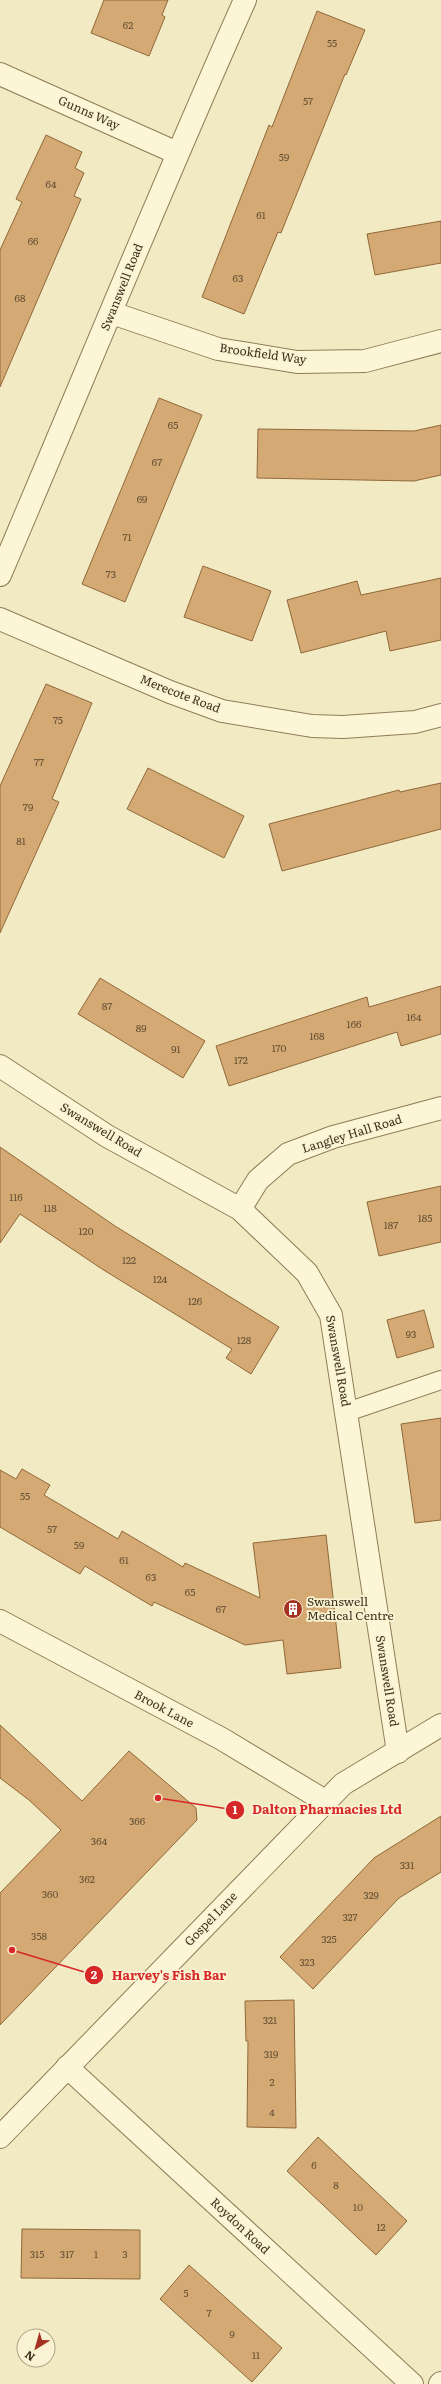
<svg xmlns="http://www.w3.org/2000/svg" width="441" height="2384" font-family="Literata,serif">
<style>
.building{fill:#d4a974;stroke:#90683a}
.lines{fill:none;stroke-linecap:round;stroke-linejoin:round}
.service-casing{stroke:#8f7c57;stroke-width:20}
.minor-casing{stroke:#8f7c57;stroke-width:24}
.tertiary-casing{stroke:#8f7c57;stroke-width:24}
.service{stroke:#fcf6d7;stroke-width:18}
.minor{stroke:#fcf6d7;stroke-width:22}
.tertiary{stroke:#fcf6d7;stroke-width:22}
.labels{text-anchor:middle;stroke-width:3.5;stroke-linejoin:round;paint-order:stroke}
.number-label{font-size:10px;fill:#634f33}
.street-label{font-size:12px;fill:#3d311d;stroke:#f9f3d3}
.poi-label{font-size:12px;fill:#3d311d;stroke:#f9f3d3;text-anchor:start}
.leader{fill:none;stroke:#d62828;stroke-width:1.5}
.callout-dot{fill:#d62828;stroke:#f9f3d3;stroke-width:1.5}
.mark-label{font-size:12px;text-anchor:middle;font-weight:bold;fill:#fff}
.callout-label{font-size:13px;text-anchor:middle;font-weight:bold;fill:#d62828;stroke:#f9f3d3;stroke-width:3.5;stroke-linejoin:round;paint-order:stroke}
</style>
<rect width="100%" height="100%" fill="#f2eac2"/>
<path class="building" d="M 104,0 L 168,0 L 162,15 L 165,17 L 149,56 L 91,33 Z
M 317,11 L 365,30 L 346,75 L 345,74 L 281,233 L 278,232 L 244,314 L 202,297 L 269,125 L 272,127 Z
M 46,135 L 82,152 L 75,168 L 84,173 L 74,196 L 81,199 L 0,387 L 0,250 L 22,202 L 16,199 Z
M 441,221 L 441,263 L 375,275 L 367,234 Z
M 159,398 L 202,415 L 125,602 L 82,584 Z
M 441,425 L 441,475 L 414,481 L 257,478 L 258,429 L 414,431 Z
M 203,566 L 271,591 L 252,641 L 184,617 Z
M 441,578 L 441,640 L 390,651 L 386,631 L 301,653 L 287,600 L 357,581 L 361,595 Z
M 46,684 L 92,703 L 52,799 L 59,802 L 0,933 L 0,786 Z
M 148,768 L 244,816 L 224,858 L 127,809 Z
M 441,783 L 441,829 L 282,871 L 269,824 L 399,790 L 400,792 Z
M 100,978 L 205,1041 L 183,1078 L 78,1014 Z
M 441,986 L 441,1034 L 401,1046 L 397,1032 L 229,1086 L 216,1046 L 367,997 L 369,1007 Z
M 0,1147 L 115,1226 L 279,1327 L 251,1374 L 226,1358 L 232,1349 L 102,1269 L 20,1214 L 0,1243 Z
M 441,1186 L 441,1242 L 379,1256 L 367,1202 Z
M 424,1310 L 434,1347 L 397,1358 L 387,1320 Z
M 441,1418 L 441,1520 L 415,1523 L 401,1424 Z
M 22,1469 L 50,1485 L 44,1495 L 118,1539 L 122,1531 L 183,1567 L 185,1563 L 260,1598 L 253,1543 L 326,1535 L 341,1668 L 287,1674 L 283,1640 L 245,1645 L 154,1602 L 152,1606 L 85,1566 L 80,1574 L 0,1527 L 0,1470 L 16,1479 Z
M 0,1725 L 82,1801 L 129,1751 L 196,1808 L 197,1820 L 0,2025 L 0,1893 L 61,1830 L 29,1800 L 0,1778 Z
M 441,1816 L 441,1872 L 399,1898 L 313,1989 L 280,1957 L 374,1858 Z
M 294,2000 L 296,2128 L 247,2127 L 248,2041 L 246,2041 L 245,2001 Z
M 318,2137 L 407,2221 L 376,2255 L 287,2171 Z
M 22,2229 L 140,2230 L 140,2279 L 21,2278 Z
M 189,2265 L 282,2348 L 252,2382 L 160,2299 Z"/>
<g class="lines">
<defs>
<path id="service" d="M 347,1412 L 441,1380"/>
<path id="minor" d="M 0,74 L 177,153
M 112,313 L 218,349 L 297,362 L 365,361 L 441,341
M 0,575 C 82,383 160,190 245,0
M 0,619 L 170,692 L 222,711 L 312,726 L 343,727 L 415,722 L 441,715
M 0,1066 L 107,1136 L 240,1209 L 307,1273 L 331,1315 L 398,1752
M 240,1209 L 258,1180 L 288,1154 L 333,1137 L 441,1108
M 67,2067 L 412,2384
M 440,2384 L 441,2383"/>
<path id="tertiary" d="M 0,1621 L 222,1739 L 325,1801
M 0,2137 L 343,1784 L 441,1725"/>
</defs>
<use href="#service" class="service-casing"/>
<use href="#minor" class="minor-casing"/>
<use href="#tertiary" class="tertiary-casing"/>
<use href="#service" class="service"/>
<use href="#minor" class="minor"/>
<use href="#tertiary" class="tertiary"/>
</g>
<defs>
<symbol id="building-disc" viewBox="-11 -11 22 22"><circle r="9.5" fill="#a43121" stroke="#f9f3d3"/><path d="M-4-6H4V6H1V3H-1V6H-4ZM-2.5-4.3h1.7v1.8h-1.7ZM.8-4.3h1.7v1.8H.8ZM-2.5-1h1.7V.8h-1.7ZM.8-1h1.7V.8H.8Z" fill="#fff"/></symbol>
</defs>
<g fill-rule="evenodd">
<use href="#building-disc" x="282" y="1598" width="22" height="22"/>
</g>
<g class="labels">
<g class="number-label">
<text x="128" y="29">62</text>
<text x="332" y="47">55</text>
<text x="308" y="105">57</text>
<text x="284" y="161">59</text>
<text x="51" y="188">64</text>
<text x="261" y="219">61</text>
<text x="33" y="245">66</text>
<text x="238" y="282">63</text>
<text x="20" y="302">68</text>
<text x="173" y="429">65</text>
<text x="157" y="466">67</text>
<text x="142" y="503">69</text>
<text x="127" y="541">71</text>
<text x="111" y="578">73</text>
<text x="58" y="724">75</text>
<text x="39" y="766">77</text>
<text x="28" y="811">79</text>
<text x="21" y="845">81</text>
<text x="107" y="1010">87</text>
<text x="414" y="1021">164</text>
<text x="354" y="1028">166</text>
<text x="141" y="1032">89</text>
<text x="317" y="1040">168</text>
<text x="279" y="1052">170</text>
<text x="176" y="1053">91</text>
<text x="241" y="1064">172</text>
<text x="16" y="1201">116</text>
<text x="50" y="1212">118</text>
<text x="425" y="1222">185</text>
<text x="391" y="1229">187</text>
<text x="86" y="1235">120</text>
<text x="129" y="1264">122</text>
<text x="160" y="1283">124</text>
<text x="195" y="1305">126</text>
<text x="411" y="1338">93</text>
<text x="244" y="1344">128</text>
<text x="25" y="1500">55</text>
<text x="52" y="1533">57</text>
<text x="79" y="1549">59</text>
<text x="124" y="1564">61</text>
<text x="151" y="1581">63</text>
<text x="190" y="1596">65</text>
<text x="221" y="1613">67</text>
<text x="137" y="1825">366</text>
<text x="99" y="1845">364</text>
<text x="407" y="1869">331</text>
<text x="87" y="1883">362</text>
<text x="50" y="1898">360</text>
<text x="371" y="1899">329</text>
<text x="350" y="1921">327</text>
<text x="39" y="1940">358</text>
<text x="329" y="1943">325</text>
<text x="307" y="1966">323</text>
<text x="270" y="2024">321</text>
<text x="271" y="2058">319</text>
<text x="272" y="2086">2</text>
<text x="272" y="2116">4</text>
<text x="314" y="2169">6</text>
<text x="336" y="2189">8</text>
<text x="358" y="2211">10</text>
<text x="381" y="2231">12</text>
<text x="37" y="2258">315</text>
<text x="67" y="2258">317</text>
<text x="96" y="2258">1</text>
<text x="125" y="2258">3</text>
<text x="186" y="2297">5</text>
<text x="209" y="2317">7</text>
<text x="232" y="2338">9</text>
<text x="256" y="2359">11</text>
</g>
<g class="street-label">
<text transform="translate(89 113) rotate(24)" y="4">Gunns Way</text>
<text transform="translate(122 287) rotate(-68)" y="4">Swanswell Road</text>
<text transform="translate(263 354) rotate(8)" y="4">Brookfield Way</text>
<text transform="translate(180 694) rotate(21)" y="4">Merecote Road</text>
<text transform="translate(101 1130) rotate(31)" y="4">Swanswell Road</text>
<text transform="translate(352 1134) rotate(-17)" y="4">Langley Hall Road</text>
<text transform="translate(338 1361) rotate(80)" y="4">Swanswell Road</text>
<text transform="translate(387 1681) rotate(81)" y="4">Swanswell Road</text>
<text transform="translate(164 1709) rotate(28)" y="4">Brook Lane</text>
<text transform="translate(211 1919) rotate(-46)" y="4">Gospel Lane</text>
<text transform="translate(240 2226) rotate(43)" y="4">Roydon Road</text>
</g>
<g class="poi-label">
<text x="307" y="1606">Swanswell<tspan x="307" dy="14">Medical Centre</tspan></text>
</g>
</g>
<path class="leader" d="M158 1798L235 1810M12 1950L94 1975"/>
<g class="callout-dot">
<circle cx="158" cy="1798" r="4"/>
<circle cx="12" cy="1950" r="4"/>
<circle cx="235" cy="1810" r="10"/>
<circle cx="94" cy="1975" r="10"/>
</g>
<g class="mark-label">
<text x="235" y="1814">1</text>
<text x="94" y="1979">2</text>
</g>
<g class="callout-label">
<text x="327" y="1814">Dalton Pharmacies Ltd</text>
<text x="169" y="1980">Harvey's Fish Bar</text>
</g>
<g transform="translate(36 2348) rotate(217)"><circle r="19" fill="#f9f3d3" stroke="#aea58a"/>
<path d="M0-3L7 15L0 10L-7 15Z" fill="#a43121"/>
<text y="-6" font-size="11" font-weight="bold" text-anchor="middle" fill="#3d311d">N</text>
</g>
</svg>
